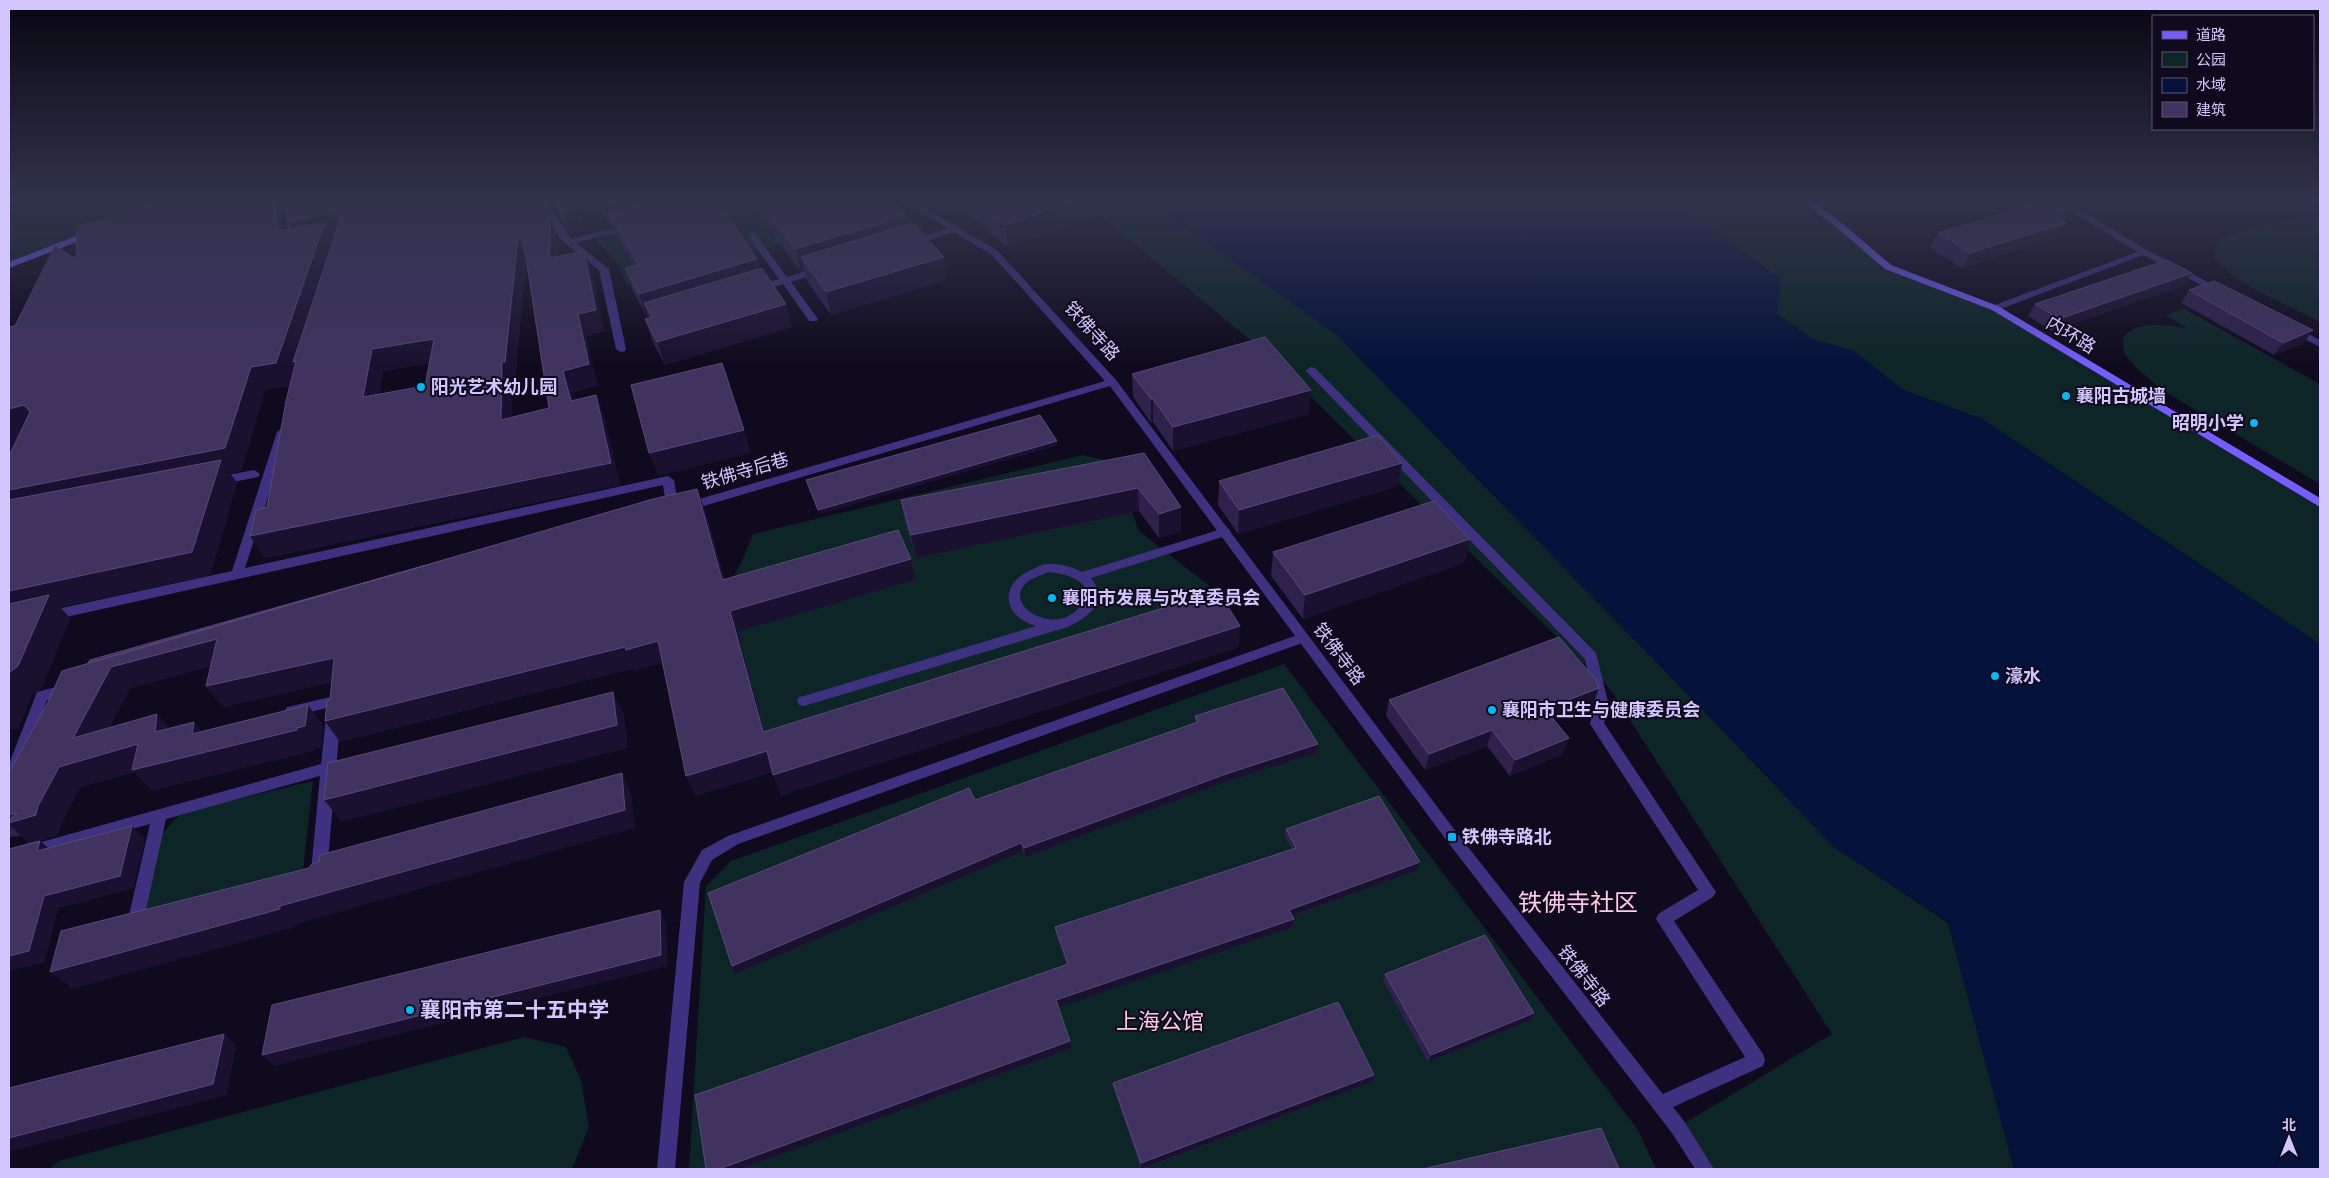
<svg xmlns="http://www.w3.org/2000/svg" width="2329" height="1178" font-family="'Work Sans','Noto Sans SC',sans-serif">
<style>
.green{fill:#0d2527}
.water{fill:#05123b}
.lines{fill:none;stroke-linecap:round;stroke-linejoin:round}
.lane{fill:#3e3180;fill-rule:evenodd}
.street{fill:#3e3180;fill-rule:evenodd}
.secondary{fill:#755dff;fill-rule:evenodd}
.wall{fill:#2e214c;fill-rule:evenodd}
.shaded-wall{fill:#1a1131}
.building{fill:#403360;stroke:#574a79;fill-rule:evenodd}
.poi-dot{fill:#00baf1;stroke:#0f0a1d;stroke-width:2}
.labels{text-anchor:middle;stroke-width:4;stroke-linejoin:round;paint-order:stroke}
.street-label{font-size:18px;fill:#d3c6ff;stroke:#0f0a1d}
.poi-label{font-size:18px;font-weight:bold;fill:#d3c6ff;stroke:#0f0a1d;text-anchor:start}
.near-poi-label{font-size:21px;font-weight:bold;fill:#d3c6ff;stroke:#0f0a1d;text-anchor:start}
.near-neighbourhood-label{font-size:22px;fill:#ffc8e4;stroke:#0f0a1d}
.near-quarter-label{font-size:24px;fill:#ffc8e4;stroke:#0f0a1d}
</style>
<rect width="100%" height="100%" fill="#0f0a1d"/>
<path class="green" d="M 53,200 L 174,200 L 9,265 L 9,208 Z
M 726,200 L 862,200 L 886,216 L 627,286 L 619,266 L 591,235 Z
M 1081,200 L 1147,200 L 1337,335 L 1702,709 L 1834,847 L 1948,923 L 2014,1169 L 1705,1169 L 1678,1127 L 1832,1034 L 1610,689 L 1266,353 Z
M 1673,200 L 1805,200 L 1888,267 L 1995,308 L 2320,503 L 2320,644 L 1982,419 L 1903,390 L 1854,351 L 1813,339 L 1777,314 L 1780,279 Z
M 2308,215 L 2320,221 L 2320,322 C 2288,305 2235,285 2214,257 L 2215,246 L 2222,237 Z
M 2184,309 L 2320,384 L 2320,484 L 2162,390 L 2136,368 L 2124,353 L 2123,338 C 2138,319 2165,326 2187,328 L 2166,315 Z
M 1083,455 L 1114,462 L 1139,531 L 1208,585 L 1206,634 L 743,750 L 712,616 L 741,563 L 753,534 Z
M 1284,664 L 1638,1130 L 1656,1169 L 689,1169 L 706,886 L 731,861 Z
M 313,781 L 303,870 L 140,912 L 157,839 L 182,812 Z
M 524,1037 L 566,1047 L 581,1080 L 589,1127 L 572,1169 L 49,1169 L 59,1161 Z"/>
<path class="water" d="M 1147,200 L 1673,200 L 1781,279 L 1777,314 L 1813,339 L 1854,351 L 1903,390 L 1982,419 L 2320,644 L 2320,1169 L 2014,1169 L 1948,922 L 1834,847 L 1702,709 L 1337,335 Z"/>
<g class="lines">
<path class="lane" d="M 537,200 L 546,200 L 571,239 L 630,224 L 635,227 L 576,243 L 609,269 L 626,349 L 625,351 L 621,352 L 616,349 L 599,270 L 561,240 Z
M 581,200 L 596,200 L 560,212 L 556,209 Z
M 727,200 L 743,200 L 706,211 L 702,208 Z
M 955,226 L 960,229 L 958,231 L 910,246 L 905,243 Z
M 752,232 L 755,233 L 787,277 L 819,267 L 822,268 L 822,272 L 791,282 L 818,319 L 817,321 L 809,321 L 783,284 L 757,292 L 754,291 L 754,287 L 779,279 L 747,235 Z
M 1311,367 L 1315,368 L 1596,653 L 1609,706 L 1604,723 L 1716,892 L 1713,897 L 1674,921 L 1763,1054 L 1765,1060 L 1763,1066 L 1660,1113 L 1654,1110 L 1651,1104 L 1654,1098 L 1745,1057 L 1656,919 L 1658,914 L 1698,890 L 1590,724 L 1595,706 L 1585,659 L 1307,372 L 1306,370 Z
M 254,470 L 260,474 L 258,477 L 217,485 L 211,481 L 217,477 Z
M 1225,528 L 1229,529 L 1231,532 L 1229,535 L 1091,578 C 1110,602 1089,616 1068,627 L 804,706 L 799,705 L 797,701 L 799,697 L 804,696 L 1036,626 C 1001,616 999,583 1033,569 C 1037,567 1042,564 1048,564 C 1059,563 1072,567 1082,572 ZM 1048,572 C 1069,574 1102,584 1078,609 C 1051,637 998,602 1030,580 C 1035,577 1043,575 1048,572 Z
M 1303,633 L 1308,635 L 1309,638 L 1308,641 L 738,844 L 712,860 L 700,883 L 675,1169 L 657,1169 L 684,882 L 702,850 L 728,836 Z
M 335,696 L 340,697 L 342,701 L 327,871 L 324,876 L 319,878 L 314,876 L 311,871 L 320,776 L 166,819 L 144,919 L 147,924 L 145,929 L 139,931 L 129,929 L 127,924 L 150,824 L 9,863 L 9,851 L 321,764 L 327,708 L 292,716 L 287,715 L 285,711 L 287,707 L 292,706 Z"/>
<path class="street" d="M 283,200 L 291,200 L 300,244 L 298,246 L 292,246 L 290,244 Z
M 901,200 L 912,200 L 998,251 L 1116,380 L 1457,833 L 1684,1121 L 1714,1169 L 1695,1169 L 1672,1133 L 1447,841 L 1110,386 L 690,510 L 682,510 L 680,507 L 682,504 L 1105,381 L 992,255 Z
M 2053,200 L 2064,200 L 2147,250 L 2225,291 L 2223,293 L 2217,293 L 2143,255 L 1998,310 L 1992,310 L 1992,306 L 2137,252 Z
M 2293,326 L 2320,340 L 2320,347 L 2289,331 L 2289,327 Z
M 283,428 L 289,432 L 245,568 L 668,476 L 674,480 L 679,511 L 673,515 L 667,511 L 663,485 L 48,621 L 43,619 L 42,616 L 48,611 L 232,571 L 277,432 Z
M 67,684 L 72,685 L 74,689 L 72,693 L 47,700 L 16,782 L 14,786 L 9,788 L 9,764 L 37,692 Z"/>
<path class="secondary" d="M 1801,200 L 1811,200 L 1842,223 L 1891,265 L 1998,306 L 2320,498 L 2320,507 L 1992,310 L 1885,269 L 1836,227 Z
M 92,230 L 97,233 L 95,235 L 9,268 L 9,262 Z"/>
</g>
<path class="wall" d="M 169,200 L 276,200 L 279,213 L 286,227 L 286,229 L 293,228 L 286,203 L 550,217 L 558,238 L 558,257 L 592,272 L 604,331 L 586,336 L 597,385 L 572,393 L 574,400 L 596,395 L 604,417 L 620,485 L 265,558 L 250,536 L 267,507 L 290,386 L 265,390 L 241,471 L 230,473 L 237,483 L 210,575 L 60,607 L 70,618 L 41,689 L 32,695 L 18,728 L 9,730 L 9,327 L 15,326 L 76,259 L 135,213 ZM 526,260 L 549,408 L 511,417 L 512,384 L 515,383 ZM 429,363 L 425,386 L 379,394 L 383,371 Z
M 547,200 L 575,200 L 578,208 L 583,231 L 570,234 L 557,214 L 554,206 L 552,207 Z
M 596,200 L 717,200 L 757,259 L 759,269 L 792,327 L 665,365 L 653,342 L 645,319 L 649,318 L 649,316 L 647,317 L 633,291 L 625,268 L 634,266 L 616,235 L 613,227 L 611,227 Z
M 748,200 L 872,200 L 875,203 L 907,225 L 947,280 L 831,315 L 806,279 L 804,270 L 800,271 Z
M 950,200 L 1092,200 L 1093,217 L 1008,248 Z
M 2013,200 L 2068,200 L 2070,221 L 2065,223 L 2057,238 L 1962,268 L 1930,248 L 1938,233 L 2020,209 Z
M 2192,273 L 2184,285 L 2052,331 L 2028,316 L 2035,304 Z
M 2189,290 L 2304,343 L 2274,355 L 2181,303 Z
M 1132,374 L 1309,414 L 1173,451 L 1153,422 L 1151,423 L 1133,397 Z
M 1057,441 L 1057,445 L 819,514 L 806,480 Z
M 1144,453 L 1181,507 L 1181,531 L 1159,538 L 1139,511 L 916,558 L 905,523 L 901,500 Z
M 1402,463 L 1398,486 L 1238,534 L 1218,505 L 1219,481 Z
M 705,510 L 724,579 L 915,580 L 738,632 L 765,731 L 1239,647 L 781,795 L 772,772 L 695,796 L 662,663 L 635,671 L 634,668 L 340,742 L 325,721 L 330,700 L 332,682 L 224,707 L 206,686 L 211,666 L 130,688 L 109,728 L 157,714 L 169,728 L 202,731 L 308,705 L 323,726 L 321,747 L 313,749 L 313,751 L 152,790 L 134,772 L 80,787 L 60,826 L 58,835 L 30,843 L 40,841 L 48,848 L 145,839 L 133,888 L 58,908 L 44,962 L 9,971 L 9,849 L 29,843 L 21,836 L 9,837 L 9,772 L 48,702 Z
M 1470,539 L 1464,563 L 1303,619 L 1271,576 L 1273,552 Z
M 1389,700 L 1593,705 L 1554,720 L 1563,754 L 1510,776 L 1487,746 L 1425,770 L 1386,716 Z
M 1195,716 L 1318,744 L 1316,753 L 1225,782 L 1025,857 L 1023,851 L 735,974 L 975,800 L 1195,723 Z
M 1286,829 L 1418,870 L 1292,916 L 1294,919 L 1292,927 L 1058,1007 L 1070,1041 L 1071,1048 L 741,1169 L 706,1169 L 1066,964 L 1056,934 L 1055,927 L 1292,849 L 1285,837 Z
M 1385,974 L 1531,1020 L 1428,1062 L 1383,981 Z
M 1374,1075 L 1372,1082 L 1143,1169 L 1141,1169 L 1114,1090 L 1113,1083 Z"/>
<path class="shaded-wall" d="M 268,200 L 276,200 L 279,213 L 286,227 L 291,253 L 279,231 L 269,206 Z
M 549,200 L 552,200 L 554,206 L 552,207 Z
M 554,200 L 575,200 L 578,208 L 583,231 L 570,234 L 562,212 Z
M 623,200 L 710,200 L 608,213 L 613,227 L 611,227 L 604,205 Z
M 1077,200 L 1092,200 L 1093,217 L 1008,248 L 1005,225 Z
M 2079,206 L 2070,221 L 2042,230 L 2050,215 Z
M 334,212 L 345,232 L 332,235 L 336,244 L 290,386 L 265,390 L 241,471 L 230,473 L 237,483 L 210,575 L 60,607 L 70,618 L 41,689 L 32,695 L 18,728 L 9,730 L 9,490 L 251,367 L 300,243 L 289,222 Z
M 906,216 L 910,238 L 801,257 L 804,270 L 800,271 L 795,249 Z
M 550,217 L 558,238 L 558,279 L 550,258 Z
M 2066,223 L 2057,238 L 1962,268 L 1970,253 Z
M 518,238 L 526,259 L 515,383 L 512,384 L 511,442 L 501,420 L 502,362 Z
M 584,251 L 592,272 L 604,331 L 586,336 L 597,385 L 572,393 L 580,423 L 571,401 L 563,371 L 578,314 Z
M 944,257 L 947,280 L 831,315 L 826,292 Z
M 757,259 L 763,282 L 644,303 L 649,316 L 647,317 L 639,294 Z
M 2192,273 L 2184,285 L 2052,331 L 2059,319 Z
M 786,304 L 792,327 L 665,365 L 657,342 Z
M 2313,330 L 2304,343 L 2274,355 L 2283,343 Z
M 434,339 L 444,360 L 383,371 L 375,419 L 363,397 L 372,349 Z
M 1311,390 L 1309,414 L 1173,451 L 1173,427 Z
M 596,395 L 604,417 L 620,485 L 265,558 L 250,536 Z
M 1151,399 L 1153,399 L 1153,422 L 1151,423 Z
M 24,405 L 42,428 L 9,488 L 9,409 Z
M 744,430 L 751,453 L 658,476 L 649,453 Z
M 1057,441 L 1057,445 L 819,514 L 818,510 Z
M 1402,463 L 1398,486 L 1238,534 L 1239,510 Z
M 1138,488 L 1139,511 L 916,558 L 911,535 Z
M 697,489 L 705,510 L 729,601 L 722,580 Z
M 1181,507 L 1181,531 L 1159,538 L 1159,514 Z
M 1470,539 L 1464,563 L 1303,619 L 1305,595 Z
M 911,559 L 915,580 L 738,632 L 770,753 L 763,732 L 730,611 Z
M 1240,626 L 1239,647 L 781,795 L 773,775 Z
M 217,639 L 233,660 L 130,688 L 94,757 L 138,744 L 192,734 L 194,722 L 212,743 L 297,728 L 308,705 L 323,726 L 321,747 L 313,749 L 313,751 L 152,790 L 134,772 L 80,787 L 60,826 L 58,835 L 29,843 L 9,825 L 9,823 L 38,806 L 73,738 L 85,671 Z
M 658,641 L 667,662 L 635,671 L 634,668 L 340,742 L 325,721 L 625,647 Z
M 334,658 L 349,678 L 224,707 L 206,686 Z
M 1599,688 L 1593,705 L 1540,726 L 1545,709 Z
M 613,692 L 624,715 L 628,748 L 342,822 L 324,800 Z
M 157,714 L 175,735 L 155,732 Z
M 1492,730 L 1487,746 L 1425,770 L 1429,754 Z
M 1569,738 L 1563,754 L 1510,776 L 1515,760 Z
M 1318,744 L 1316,753 L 1225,782 L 1025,857 L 1024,848 L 1226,774 Z
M 767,751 L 774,771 L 695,796 L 686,776 Z
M 622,773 L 631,792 L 635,828 L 297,924 L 296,927 L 72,989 L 50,972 L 280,906 Z
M 132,826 L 145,839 L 133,888 L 58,908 L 44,962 L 9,971 L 9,956 L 44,896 Z
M 40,841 L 54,853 L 37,851 Z
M 1021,843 L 1023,851 L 735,974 L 732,966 Z
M 1420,862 L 1418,870 L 1288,917 L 1289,910 Z
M 660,910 L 666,922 L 668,966 L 274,1066 L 262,1055 Z
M 1294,919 L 1292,927 L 1057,1008 L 1056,1000 Z
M 1534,1013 L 1531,1020 L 1428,1062 L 1431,1055 Z
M 224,1034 L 236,1045 L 227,1095 L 9,1152 L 9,1138 Z
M 1070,1041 L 1071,1048 L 741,1169 L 719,1169 Z
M 1374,1075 L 1372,1082 L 1141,1169 L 1141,1163 Z"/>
<path class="building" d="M 169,200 L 268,200 L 269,206 L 274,205 L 279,231 L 325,222 L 276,363 L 251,367 L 225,448 L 9,490 L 9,456 L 30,412 L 24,405 L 9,409 L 9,327 L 15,326 L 55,246 L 76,259 L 77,226 L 135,213 L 135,208 Z
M 298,200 L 540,200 L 550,217 L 550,258 L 584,251 L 596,310 L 578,314 L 589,364 L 563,371 L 571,401 L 596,395 L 611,463 L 250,536 L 256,510 L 267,507 L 286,401 L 296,361 L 293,362 L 341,217 L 334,212 L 289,222 L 286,203 ZM 518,238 L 523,238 L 549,408 L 501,420 L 502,362 L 505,362 ZM 434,339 L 425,386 L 363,397 L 372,349 Z
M 554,200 L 573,200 L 575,209 L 562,212 Z
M 601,200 L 623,200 L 604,205 Z
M 657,200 L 717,200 L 757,259 L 639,294 L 625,268 L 639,265 L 608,213 Z
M 759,200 L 872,200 L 875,203 L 884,200 L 892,200 L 906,216 L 795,249 Z
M 974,200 L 1077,200 L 1005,225 Z
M 2033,200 L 2068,200 L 2079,206 L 2050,215 L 2066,223 L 1970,253 L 1938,233 L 2032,205 L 2042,211 Z
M 913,223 L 944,257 L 826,292 L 801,257 Z
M 2167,260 L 2192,273 L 2059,319 L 2035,304 Z
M 762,268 L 786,304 L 657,342 L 645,319 L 652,317 L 644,303 Z
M 2214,281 L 2313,330 L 2283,343 L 2189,290 Z
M 1265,337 L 1311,390 L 1173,427 L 1153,399 L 1151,399 L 1132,374 Z
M 722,363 L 744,430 L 649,453 L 631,385 Z
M 1040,415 L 1057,441 L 818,510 L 806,480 Z
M 1378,435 L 1402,463 L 1239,510 L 1219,481 Z
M 1144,453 L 1181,507 L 1159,514 L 1138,488 L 911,535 L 901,500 Z
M 221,460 L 192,552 L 9,591 L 9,500 Z
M 697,489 L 722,580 L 898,530 L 911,559 L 730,611 L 763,732 L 1218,591 L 1240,626 L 773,775 L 767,751 L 686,776 L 658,641 L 626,650 L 625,647 L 325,721 L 327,701 L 330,700 L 334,658 L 206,686 L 217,639 L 111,667 L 73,738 L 157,714 L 155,732 L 194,722 L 192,734 L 308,705 L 305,726 L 297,728 L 297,730 L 132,770 L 138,744 L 59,767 L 38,806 L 36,815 L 9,823 L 9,821 L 17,813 L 9,814 L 9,772 L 48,702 L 62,671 L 653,499 Z
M 1434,501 L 1470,539 L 1305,595 L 1273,552 Z
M 427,565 L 88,663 L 90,660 Z
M 49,595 L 18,666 L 10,672 L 9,674 L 9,604 Z
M 1559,637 L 1597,681 L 1599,688 L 1545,709 L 1569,738 L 1515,760 L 1492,730 L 1429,754 L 1389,700 Z
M 1283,688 L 1318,744 L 1226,774 L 1024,848 L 1021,843 L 732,966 L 708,893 L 969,788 L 975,800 L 1198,722 L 1195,716 Z
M 613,692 L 617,725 L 324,800 L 328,763 Z
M 622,773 L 625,810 L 280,906 L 280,909 L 50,972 L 61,931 L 309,868 L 312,864 L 319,862 L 320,855 Z
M 1379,796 L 1420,862 L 1289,910 L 1294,919 L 1056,1000 L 1070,1041 L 719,1169 L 706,1169 L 695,1095 L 1068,964 L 1055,927 L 1296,848 L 1286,829 Z
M 132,826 L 120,876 L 44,896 L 29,951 L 9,956 L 9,849 L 40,841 L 37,851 Z
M 660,910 L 661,955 L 262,1055 L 272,1005 Z
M 1485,935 L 1534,1013 L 1431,1055 L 1385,974 Z
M 1338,1002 L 1374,1075 L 1141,1163 L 1113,1083 Z
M 224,1034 L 213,1084 L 9,1138 L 9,1088 Z
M 1601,1128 L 1619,1169 L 1423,1169 Z"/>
<linearGradient id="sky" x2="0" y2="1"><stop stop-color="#080610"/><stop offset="0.55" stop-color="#31334c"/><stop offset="1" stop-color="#31334c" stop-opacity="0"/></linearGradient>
<rect width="2329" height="365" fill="url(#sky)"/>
<g class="poi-dot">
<circle cx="421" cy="387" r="5"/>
<circle cx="2066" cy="396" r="5"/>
<circle cx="2254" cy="423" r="5"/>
<circle cx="1052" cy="598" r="5"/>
<circle cx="1995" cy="676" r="5"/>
<circle cx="1492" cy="710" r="5"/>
<rect x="1447" y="832" width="10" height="10" rx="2.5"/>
<circle cx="410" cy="1010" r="5"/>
</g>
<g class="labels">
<g class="street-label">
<text transform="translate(1092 331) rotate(48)" y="6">铁佛寺路</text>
<text transform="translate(2071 335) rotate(31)" y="6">内环路</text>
<text transform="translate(745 471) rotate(-16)" y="6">铁佛寺后巷</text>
<text transform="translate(1339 654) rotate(53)" y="6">铁佛寺路</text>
<text transform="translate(1584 976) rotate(52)" y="6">铁佛寺路</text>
</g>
<g class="poi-label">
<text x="431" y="393">阳光艺术幼儿园</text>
<text x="2076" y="402">襄阳古城墙</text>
<text x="2244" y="429" text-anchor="end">昭明小学</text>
<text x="1062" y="604">襄阳市发展与改革委员会</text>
<text x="2005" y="682">濠水</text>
<text x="1502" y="716">襄阳市卫生与健康委员会</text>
<text x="1462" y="843">铁佛寺路北</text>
</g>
<g class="near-poi-label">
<text x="420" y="1017">襄阳市第二十五中学</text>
</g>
<g class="near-neighbourhood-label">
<text x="1160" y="1029">上海公馆</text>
</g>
<g class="near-quarter-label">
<text x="1578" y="911">铁佛寺社区</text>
</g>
</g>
<rect width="2329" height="1178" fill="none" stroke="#d3c6ff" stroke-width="20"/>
<rect x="2152" y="15" width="162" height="115" fill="#0f0a1d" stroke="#5d5577"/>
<rect x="2162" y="31" width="25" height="8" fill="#755dff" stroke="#5d5577"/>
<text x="2196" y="40" font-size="15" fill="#d3c6ff">道路</text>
<rect x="2162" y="52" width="25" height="15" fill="#0d2527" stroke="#5d5577"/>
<text x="2196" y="65" font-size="15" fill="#d3c6ff">公园</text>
<rect x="2162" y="78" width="25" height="15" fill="#05123b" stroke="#5d5577"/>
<text x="2196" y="90" font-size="15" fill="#d3c6ff">水域</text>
<rect x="2162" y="102" width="25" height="15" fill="#403360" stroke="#5d5577"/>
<text x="2196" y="115" font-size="15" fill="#d3c6ff">建筑</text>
<g transform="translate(2289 1138)" stroke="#0f0a1d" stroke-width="4" paint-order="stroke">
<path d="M0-4L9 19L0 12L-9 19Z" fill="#d3c6ff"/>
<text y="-8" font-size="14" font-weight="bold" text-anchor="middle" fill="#d3c6ff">北</text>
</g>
</svg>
